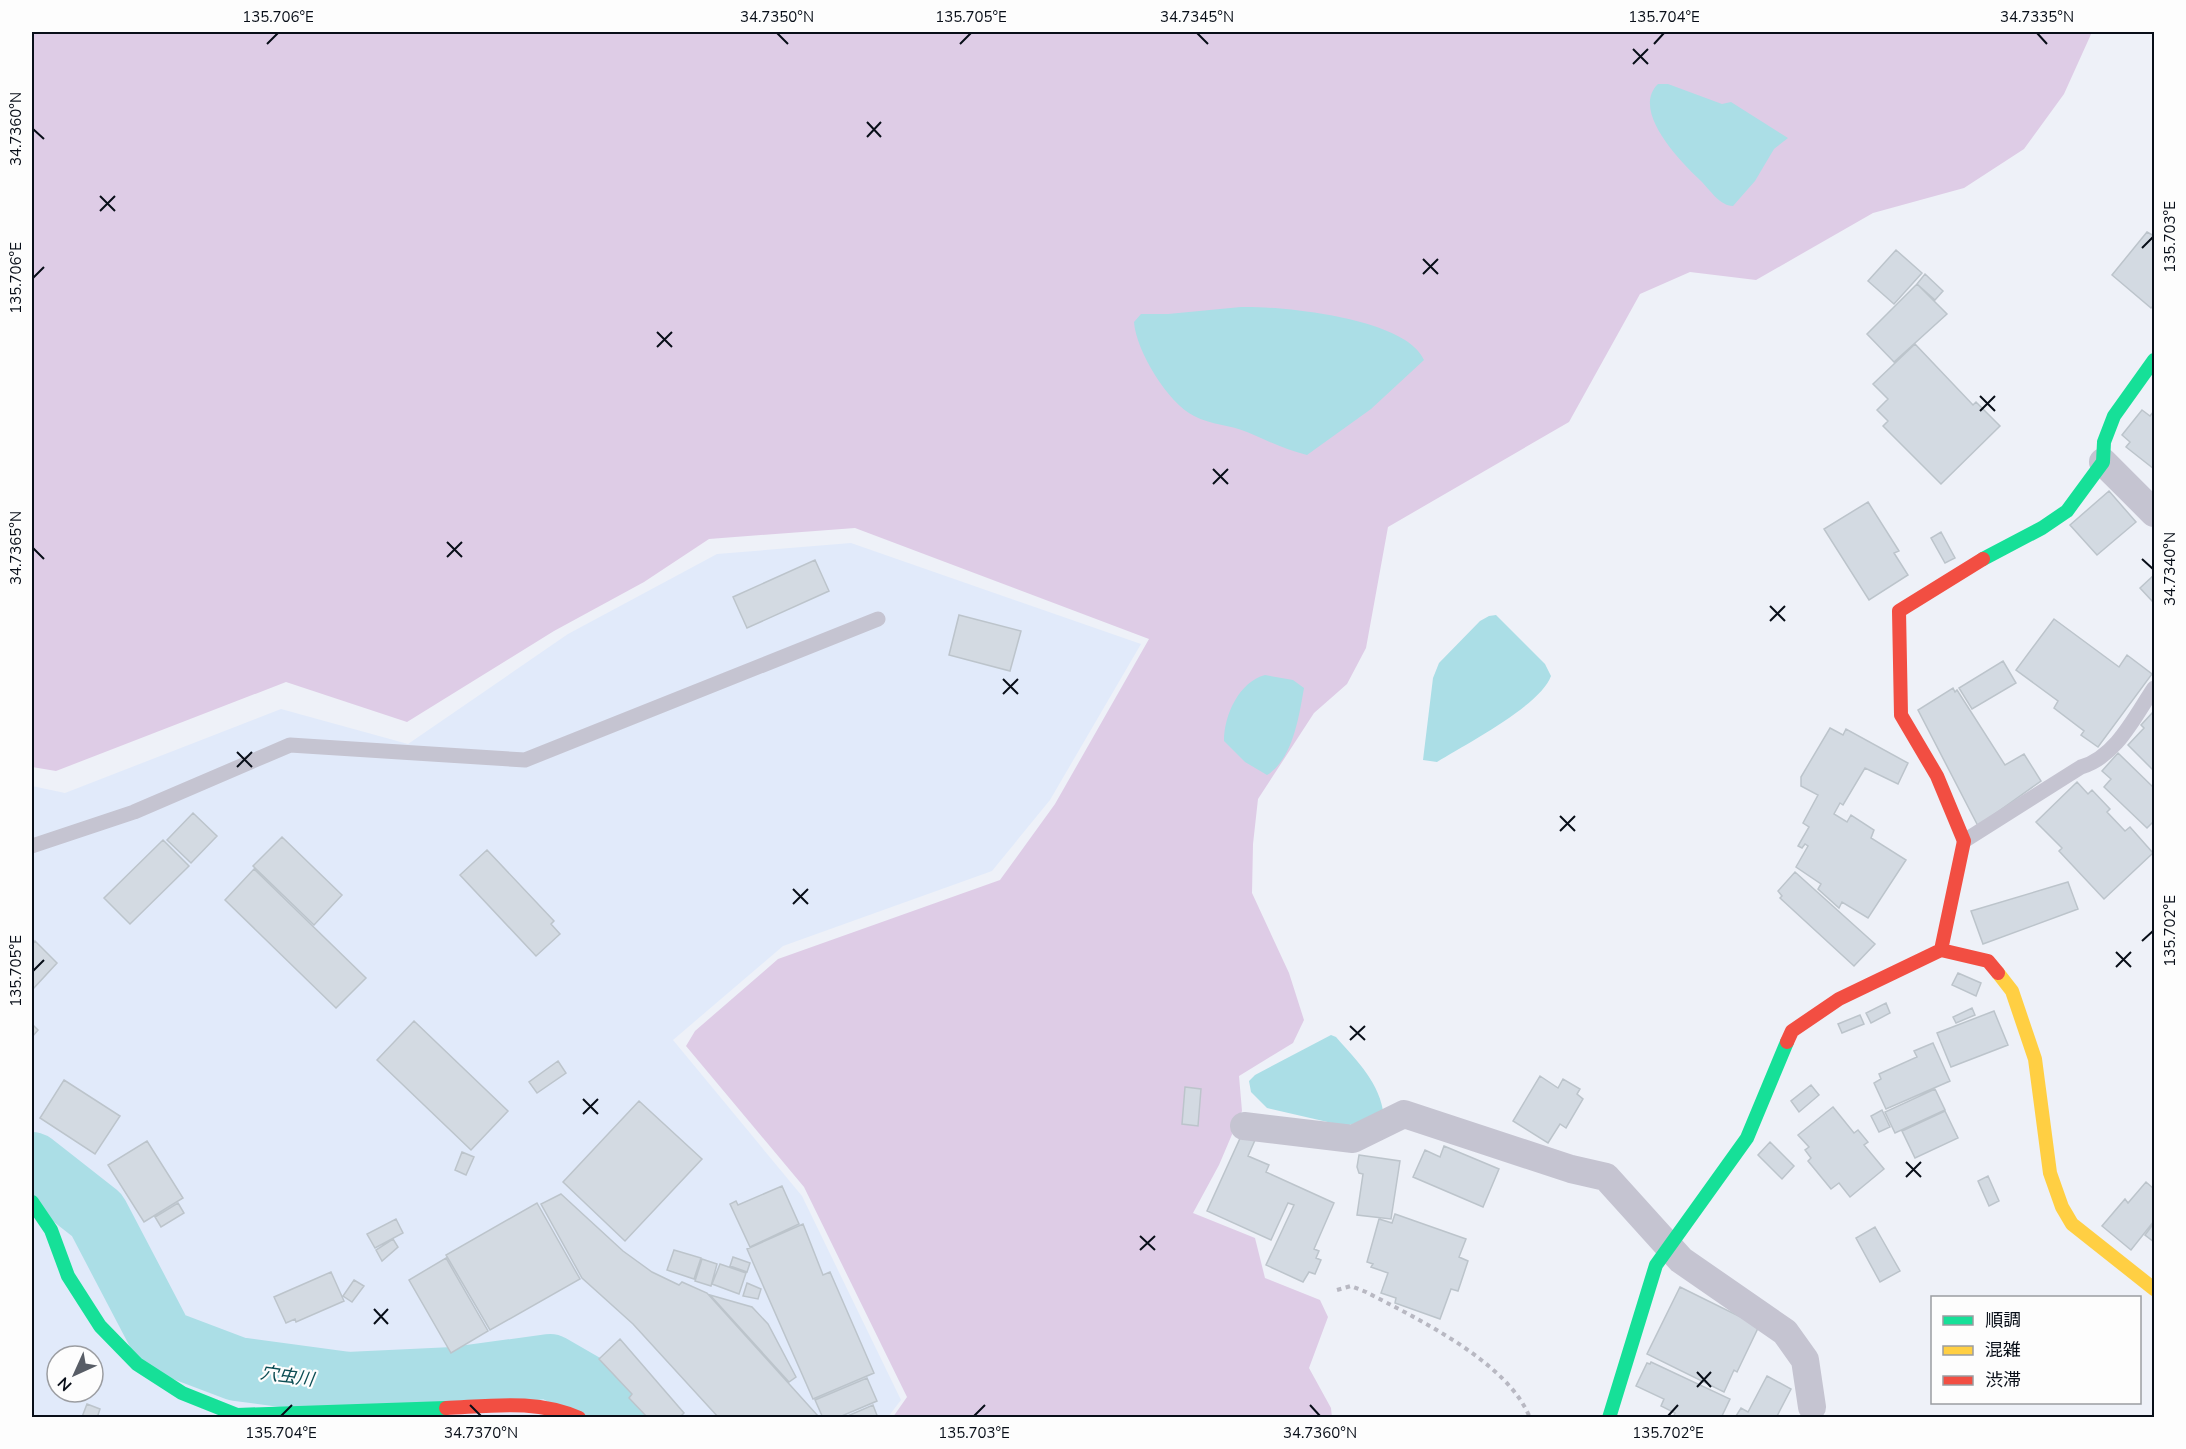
<svg xmlns="http://www.w3.org/2000/svg" width="2186" height="1449" font-family="'Nunito Sans','Noto Sans JP',sans-serif">
<style>
.built{fill:#e1eafa;fill-rule:evenodd}
.forest{fill:#decce6}
.water{fill:#abdee6}
.lines{fill:none;stroke-linecap:round;stroke-linejoin:round}
.river{stroke:#abdee6;stroke-width:64}
.building{fill:#d3dae2;stroke:#bcc4cb;stroke-width:1.5}
.path{stroke:#b8b8c2;stroke-width:4;stroke-dasharray:4.5 4.5;stroke-linecap:butt}
.lane{stroke:#c5c4d1;stroke-width:15}
.street{stroke:#c5c4d1;stroke-width:28}
.fast{stroke:#16e098;stroke-width:14}
.slow{stroke:#ffcf43;stroke-width:14}
.jam{stroke:#f24e42;stroke-width:14}
.ticks{fill:none;stroke:#080e18;stroke-width:2}
.labels{text-anchor:middle;stroke-width:4.5;stroke-linejoin:round;paint-order:stroke}
.water-label{font-size:18px;font-style:italic;fill:#0c4d54;stroke:#fdfdfd}
.neatline{fill:none;stroke:#080e18;stroke-width:2}
.ticks-label{font-size:15px;text-anchor:middle;fill:#080e18}
</style>
<rect width="100%" height="100%" fill="#eef1f8"/>
<path class="built" d="M 851,543 L 1141,644 L 1050,800 L 992,871 L 783,946 L 673,1040 L 802,1196 L 901,1400 L 888,1417 L 32,1418 L 32,786 L 65,793 L 281,709 L 408,744 L 568,634 L 717,554 ZM 57,1356 L 93,1356 L 93,1392 L 57,1392 Z"/>
<path class="forest" d="M 32,32 L 2092,32 L 2064,94 L 2024,149 L 1964,188 L 1873,213 L 1756,280 L 1690,272 L 1640,294 L 1569,422 L 1388,527 L 1366,648 L 1347,684 L 1314,713 L 1258,799 L 1253,844 L 1252,893 L 1289,973 L 1304,1020 L 1293,1043 L 1239,1076 L 1242,1111 L 1219,1165 L 1193,1213 L 1255,1238 L 1265,1278 L 1320,1300 L 1328,1317 L 1309,1368 L 1331,1408 L 1332,1418 L 893,1417 L 907,1397 L 804,1187 L 686,1046 L 695,1031 L 778,959 L 1000,880 L 1055,804 L 1149,639 L 855,528 L 709,539 L 644,582 L 554,631 L 407,722 L 286,682 L 56,771 L 32,767 Z"/>
<path class="water" d="M 1658,84 L 1668,84 L 1722,104 L 1731,102 L 1788,138 L 1774,149 L 1755,181 L 1733,206 C 1720,206 1710,190 1701,181 C 1682,163 1630,111 1658,84 Z
M 1241,307 C 1282,306 1406,318 1424,360 L 1371,409 L 1307,455 C 1286,450 1268,441 1247,432 C 1231,425 1211,425 1194,416 C 1168,403 1136,351 1134,322 L 1141,314 L 1168,314 Z
M 1496,615 L 1545,664 L 1551,676 C 1540,706 1466,744 1437,762 L 1423,760 L 1433,678 L 1439,663 L 1480,621 L 1489,616 Z
M 1265,675 L 1293,680 L 1304,688 C 1299,716 1293,759 1267,775 L 1245,762 L 1224,741 C 1224,715 1239,682 1265,675 Z
M 1331,1035 L 1336,1037 C 1358,1062 1380,1083 1384,1116 L 1345,1126 L 1267,1108 L 1251,1092 L 1249,1081 L 1255,1075 Z"/>
<g class="lines">
<path class="river" d="M 32,1164 L 97,1215 L 163,1341 L 237,1369 L 348,1384 L 454,1379 L 550,1366 L 602,1396 L 624,1418"/>
</g>
<path class="building" d="M 2147,232 L 2154,236 L 2154,305 L 2151,308 L 2112,275 Z
M 1896,250 L 1922,273 L 1894,304 L 1868,281 Z
M 1925,274 L 1943,291 L 1935,300 L 1917,284 Z
M 1917,284 L 1947,314 L 1894,362 L 1867,334 Z
M 1915,344 L 1973,405 L 1976,402 L 2000,426 L 1941,484 L 1883,426 L 1888,421 L 1877,410 L 1888,399 L 1873,384 Z
M 2142,410 L 2150,416 L 2154,411 L 2154,469 L 2126,447 L 2130,442 L 2122,435 Z
M 2109,491 L 2136,522 L 2097,555 L 2070,525 Z
M 1868,502 L 1899,551 L 1894,553 L 1908,575 L 1869,600 L 1824,529 Z
M 1941,532 L 1955,558 L 1945,563 L 1931,538 Z
M 815,560 L 829,591 L 747,628 L 733,597 Z
M 2154,575 L 2154,603 L 2140,588 Z
M 959,615 L 1021,631 L 1010,671 L 949,655 Z
M 2054,619 L 2119,667 L 2127,655 L 2152,674 L 2098,747 L 2081,735 L 2084,731 L 2054,708 L 2058,701 L 2016,670 Z
M 2003,661 L 2016,683 L 1972,709 L 1959,688 Z
M 1953,688 L 1955,692 L 1957,690 L 2005,765 L 2024,754 L 2041,781 L 1978,826 L 1918,710 Z
M 2154,711 L 2154,771 L 2128,745 L 2144,728 L 2141,725 Z
M 1830,728 L 1843,735 L 1846,729 L 1908,763 L 1898,784 L 1865,768 L 1843,805 L 1840,803 L 1834,814 L 1847,822 L 1851,815 L 1874,830 L 1871,838 L 1906,860 L 1868,918 L 1842,902 L 1839,908 L 1818,889 L 1821,884 L 1796,867 L 1808,846 L 1805,844 L 1802,848 L 1798,846 L 1809,827 L 1803,823 L 1818,795 L 1801,786 L 1801,777 Z
M 2118,753 L 2154,788 L 2154,821 L 2147,828 L 2104,787 L 2111,779 L 2102,771 Z
M 2077,782 L 2088,794 L 2092,790 L 2110,809 L 2107,812 L 2125,831 L 2130,827 L 2153,853 L 2104,899 L 2059,851 L 2062,848 L 2036,822 Z
M 193,813 L 217,836 L 191,863 L 167,840 Z
M 282,837 L 342,895 L 314,925 L 253,866 Z
M 163,840 L 189,866 L 130,924 L 104,898 Z
M 487,850 L 554,921 L 551,924 L 560,934 L 536,956 L 460,875 Z
M 254,869 L 366,978 L 336,1008 L 225,900 Z
M 1795,872 L 1875,944 L 1854,966 L 1780,898 L 1782,896 L 1778,891 Z
M 2068,882 L 2078,909 L 1983,944 L 1971,911 Z
M 35,941 L 57,963 L 32,990 L 32,945 Z
M 1958,973 L 1981,983 L 1976,996 L 1952,985 Z
M 1886,1003 L 1890,1013 L 1871,1023 L 1866,1013 Z
M 1972,1008 L 1975,1015 L 1956,1023 L 1953,1017 Z
M 1994,1011 L 2008,1045 L 1951,1067 L 1937,1033 Z
M 1860,1015 L 1864,1024 L 1842,1033 L 1838,1024 Z
M 414,1021 L 508,1111 L 471,1150 L 377,1060 Z
M 32,1024 L 38,1030 L 32,1037 Z
M 1933,1043 L 1950,1081 L 1886,1109 L 1874,1083 L 1881,1079 L 1879,1074 L 1917,1057 L 1914,1051 Z
M 558,1061 L 566,1073 L 537,1093 L 529,1082 Z
M 1540,1076 L 1558,1088 L 1563,1079 L 1580,1089 L 1577,1094 L 1583,1099 L 1566,1128 L 1560,1124 L 1548,1143 L 1513,1121 Z
M 64,1080 L 120,1116 L 95,1154 L 40,1118 Z
M 1811,1085 L 1819,1095 L 1799,1112 L 1791,1101 Z
M 1185,1087 L 1201,1089 L 1198,1126 L 1182,1124 Z
M 1935,1089 L 1945,1110 L 1895,1133 L 1885,1112 Z
M 639,1101 L 702,1159 L 625,1241 L 563,1182 Z
M 1833,1107 L 1854,1133 L 1858,1130 L 1868,1142 L 1864,1145 L 1884,1169 L 1850,1197 L 1839,1183 L 1831,1189 L 1808,1161 L 1811,1158 L 1805,1150 L 1809,1147 L 1798,1135 Z
M 1882,1110 L 1890,1127 L 1879,1132 L 1871,1116 Z
M 1945,1111 L 1958,1138 L 1915,1158 L 1902,1131 Z
M 1242,1134 L 1255,1140 L 1248,1156 L 1269,1165 L 1266,1172 L 1334,1203 L 1314,1249 L 1319,1251 L 1316,1258 L 1321,1260 L 1315,1274 L 1309,1272 L 1303,1282 L 1266,1265 L 1294,1205 L 1288,1203 L 1271,1240 L 1207,1211 Z
M 147,1141 L 183,1198 L 144,1222 L 108,1165 Z
M 1770,1142 L 1794,1166 L 1782,1179 L 1758,1155 Z
M 1444,1146 L 1499,1169 L 1483,1207 L 1413,1177 L 1425,1150 L 1440,1157 Z
M 462,1152 L 474,1157 L 466,1175 L 455,1170 Z
M 1359,1155 L 1400,1161 L 1391,1219 L 1357,1215 L 1363,1174 L 1359,1173 L 1357,1167 Z
M 1988,1176 L 1999,1201 L 1989,1206 L 1978,1181 Z
M 2146,1182 L 2154,1189 L 2154,1221 L 2131,1250 L 2102,1226 L 2125,1199 L 2128,1203 Z
M 782,1186 L 799,1224 L 750,1247 L 730,1204 L 736,1201 L 738,1205 Z
M 561,1194 L 623,1251 L 652,1272 L 679,1285 L 682,1282 L 707,1293 L 818,1416 L 719,1418 L 633,1324 L 582,1278 L 541,1204 Z
M 178,1203 L 184,1213 L 161,1227 L 155,1217 Z
M 537,1203 L 580,1279 L 490,1330 L 446,1255 Z
M 1395,1214 L 1466,1239 L 1459,1257 L 1468,1261 L 1458,1291 L 1451,1289 L 1440,1319 L 1395,1303 L 1396,1298 L 1381,1293 L 1388,1273 L 1371,1267 L 1373,1264 L 1367,1262 L 1379,1219 L 1392,1223 Z
M 396,1219 L 403,1233 L 375,1248 L 367,1234 Z
M 2154,1223 L 2154,1242 L 2145,1235 Z
M 803,1224 L 823,1275 L 830,1272 L 874,1373 L 813,1399 L 747,1249 Z
M 1875,1227 L 1900,1271 L 1880,1282 L 1856,1238 Z
M 393,1239 L 398,1247 L 382,1261 L 376,1250 Z
M 674,1250 L 701,1258 L 694,1279 L 667,1270 Z
M 733,1257 L 750,1263 L 747,1272 L 730,1266 Z
M 446,1258 L 488,1331 L 451,1353 L 409,1280 Z
M 702,1259 L 717,1264 L 711,1286 L 695,1281 Z
M 720,1264 L 746,1273 L 739,1294 L 712,1284 Z
M 331,1272 L 344,1301 L 296,1322 L 295,1319 L 286,1323 L 274,1297 Z
M 354,1280 L 364,1286 L 352,1302 L 343,1296 Z
M 747,1283 L 761,1289 L 758,1299 L 743,1296 Z
M 1680,1287 L 1759,1326 L 1737,1372 L 1734,1370 L 1724,1392 L 1647,1354 Z
M 710,1295 L 752,1307 L 768,1324 L 796,1377 L 789,1382 Z
M 620,1339 L 684,1413 L 679,1418 L 648,1418 L 629,1398 L 632,1394 L 599,1359 Z
M 1651,1362 L 1730,1399 L 1721,1418 L 1673,1418 L 1675,1413 L 1661,1406 L 1664,1399 L 1636,1386 L 1647,1363 L 1650,1364 Z
M 1767,1376 L 1791,1389 L 1776,1418 L 1736,1416 L 1741,1408 L 1748,1412 Z
M 867,1378 L 877,1401 L 837,1418 L 823,1418 L 815,1400 Z
M 87,1404 L 100,1409 L 97,1418 L 82,1417 Z
M 873,1405 L 878,1418 L 843,1418 Z"/>
<g class="lines">
<path class="path" d="M 1337,1290 L 1351,1286 L 1366,1292 C 1418,1319 1508,1362 1530,1418"/>
<path class="lane" d="M 1964,841 L 2081,767 C 2116,757 2135,716 2154,688
M 32,846 L 134,812 L 290,745 L 525,760 L 878,619"/>
<path class="street" d="M 2103,462 L 2154,513
M 1244,1126 L 1353,1139 L 1404,1114 L 1571,1169 L 1606,1177 L 1681,1260 L 1785,1332 L 1805,1360 L 1812,1407"/>
<path class="fast" d="M 1983,559 L 2042,528 L 2067,511 L 2103,462 L 2104,442 L 2114,416 L 2154,360
M 32,1202 L 51,1230 L 68,1276 L 100,1326 L 137,1364 L 182,1393 L 237,1415 L 446,1408
M 1609,1418 L 1656,1265 L 1747,1138 L 1787,1042"/>
<path class="slow" d="M 1998,973 L 2012,991 L 2035,1059 L 2050,1173 L 2062,1207 L 2072,1224 L 2154,1289"/>
<path class="jam" d="M 1941,950 L 1964,841 L 1937,776 L 1901,715 L 1899,611 L 1983,559
M 1787,1042 L 1792,1031 L 1839,999 L 1941,950 L 1988,961 L 1998,973
M 446,1408 C 491,1406 537,1399 579,1418"/>
</g>
<path class="ticks" d="M 777,33 L 788,44M 1197,33 L 1208,44M 2037,33 L 2047,44M 267,44 L 278,33M 960,44 L 971,33M 1654,44 L 1664,33M 1633,49 L 1648,64M 1633,64 L 1648,49M 867,122 L 881,137M 33,129 L 44,139M 867,137 L 881,122M 100,196 L 115,211M 100,211 L 115,196M 2142,248 L 2153,237M 1423,259 L 1438,274M 1423,274 L 1438,259M 33,278 L 44,267M 657,332 L 672,347M 657,347 L 672,332M 1980,396 L 1995,411M 1980,411 L 1995,396M 1213,469 L 1228,484M 1213,484 L 1228,469M 447,542 L 462,557M 33,548 L 44,559M 447,557 L 462,542M 2142,559 L 2153,569M 1770,606 L 1785,621M 1770,621 L 1785,606M 1003,679 L 1018,694M 1003,694 L 1018,679M 237,752 L 252,767M 237,767 L 252,752M 1560,816 L 1575,831M 1560,831 L 1575,816M 793,889 L 808,904M 793,904 L 808,889M 2142,941 L 2153,931M 2116,952 L 2131,967M 2116,967 L 2131,952M 33,971 L 44,960M 1350,1026 L 1365,1040M 1350,1040 L 1365,1026M 583,1099 L 598,1114M 583,1114 L 598,1099M 1906,1162 L 1921,1177M 1906,1177 L 1921,1162M 1140,1236 L 1155,1250M 1140,1250 L 1155,1236M 374,1309 L 388,1324M 374,1324 L 388,1309M 1697,1372 L 1711,1387M 1697,1387 L 1711,1372M 470,1405 L 481,1416M 1310,1405 L 1320,1416M 281,1416 L 292,1405M 974,1416 L 985,1405M 1668,1416 L 1678,1405"/>
<g class="labels">
<g class="water-label">
<text transform="translate(287 1376) rotate(8)" y="6">穴虫川</text>
</g>
</g>
<rect width="2186" height="1449" fill="none" stroke="#fdfdfd" stroke-width="66"/>
<rect x="1931" y="1296" width="210" height="108" fill="#fdfdfd" stroke="#9b9da1" stroke-width="1.5"/>
<rect x="1943" y="1316" width="30" height="9" fill="#16e098" stroke="#9b9da1" stroke-width="1.5"/>
<text x="1985" y="1326" font-size="18" fill="#080e18">順調</text>
<rect x="1943" y="1346" width="30" height="9" fill="#ffcf43" stroke="#9b9da1" stroke-width="1.5"/>
<text x="1985" y="1356" font-size="18" fill="#080e18">混雑</text>
<rect x="1943" y="1376" width="30" height="9" fill="#f24e42" stroke="#9b9da1" stroke-width="1.5"/>
<text x="1985" y="1386" font-size="18" fill="#080e18">渋滞</text>
<g transform="translate(75 1374) rotate(225)"><circle r="28" fill="#fdfdfd" stroke="#9b9da1" stroke-width="1.5"/>
<path d="M0-4.5L10 22L0 15L-10 22Z" fill="#585d66"/>
<text y="-9" font-size="16" font-weight="bold" text-anchor="middle" fill="#080e18">N</text>
</g>
<rect x="33" y="33" width="2120" height="1383" class="neatline"/>
<g class="ticks-label">
<text x="278" y="22">135.706°E</text>
<text x="777" y="22">34.7350°N</text>
<text x="971" y="22">135.705°E</text>
<text x="1197" y="22">34.7345°N</text>
<text x="1664" y="22">135.704°E</text>
<text x="2037" y="22">34.7335°N</text>
<text transform="translate(16 129) rotate(-90)" y="5">34.7360°N</text>
<text transform="translate(2170 237) rotate(-90)" y="5">135.703°E</text>
<text transform="translate(16 278) rotate(-90)" y="5">135.706°E</text>
<text transform="translate(16 548) rotate(-90)" y="5">34.7365°N</text>
<text transform="translate(2170 569) rotate(-90)" y="5">34.7340°N</text>
<text transform="translate(2170 931) rotate(-90)" y="5">135.702°E</text>
<text transform="translate(16 971) rotate(-90)" y="5">135.705°E</text>
<text x="281" y="1438">135.704°E</text>
<text x="481" y="1438">34.7370°N</text>
<text x="974" y="1438">135.703°E</text>
<text x="1320" y="1438">34.7360°N</text>
<text x="1668" y="1438">135.702°E</text>
</g>
</svg>
